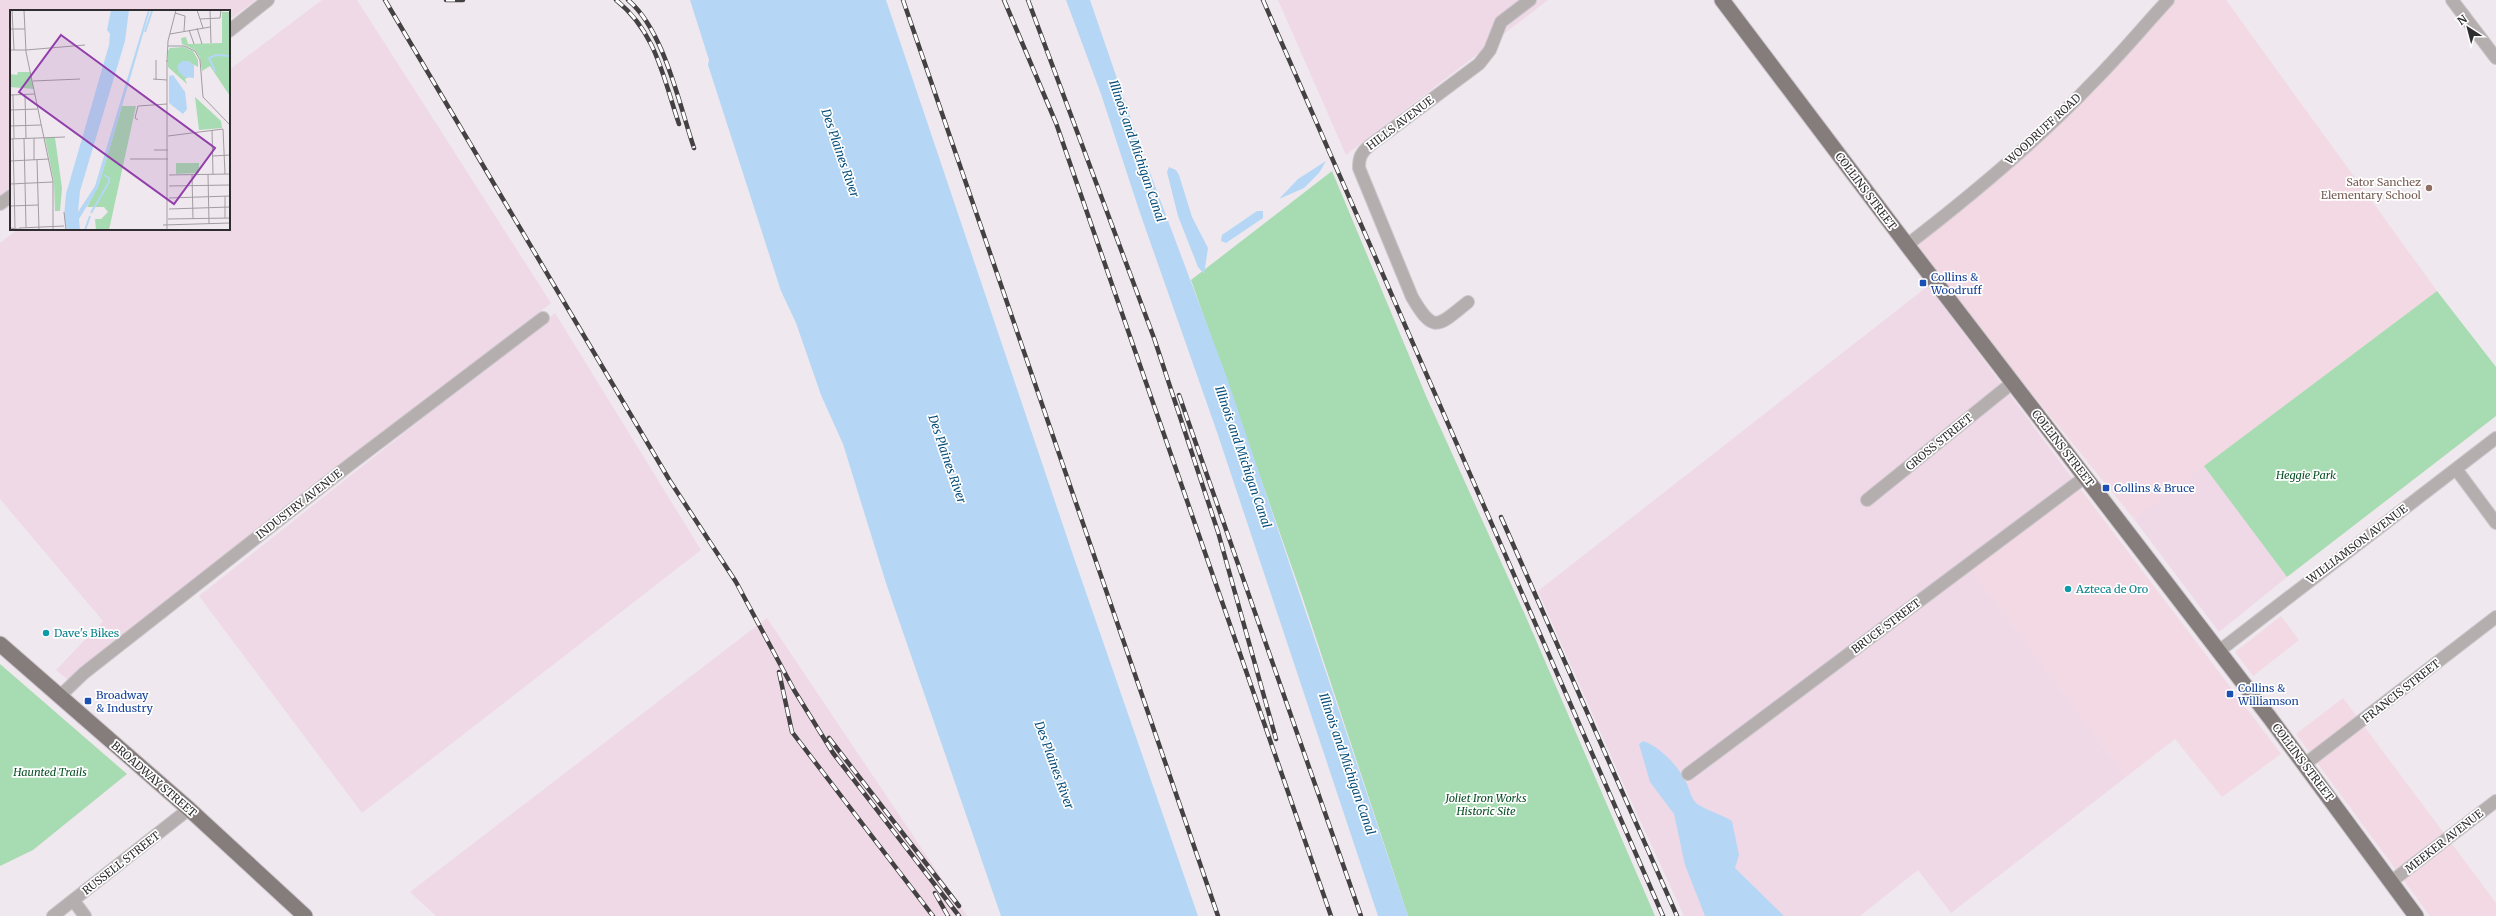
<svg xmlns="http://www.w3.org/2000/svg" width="2496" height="916" font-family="Merriweather,serif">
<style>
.commercial{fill:#f2d9e3}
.industrial{fill:#efd9e7}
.green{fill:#a7dbb1}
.water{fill:#b5d7f5}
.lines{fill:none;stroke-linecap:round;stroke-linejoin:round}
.minor-casing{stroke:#ccc6cc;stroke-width:14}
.major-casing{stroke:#ccc6cc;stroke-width:17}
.minor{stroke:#b4afae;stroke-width:12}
.major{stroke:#857d7c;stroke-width:15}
.rail-casing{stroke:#444143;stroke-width:4.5}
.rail{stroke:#fff;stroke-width:3;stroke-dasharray:9;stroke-linecap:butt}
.education-dot{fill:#8d6e63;stroke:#fff;stroke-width:1.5}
.transit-dot{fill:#1a4fb4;stroke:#fff;stroke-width:1.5}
.culture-dot{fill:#0f9aa8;stroke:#fff;stroke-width:1.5}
.labels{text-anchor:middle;stroke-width:3.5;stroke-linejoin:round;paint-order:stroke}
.street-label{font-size:11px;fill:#2f2d2f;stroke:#fff}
.education-label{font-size:11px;fill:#785e54;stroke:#fff;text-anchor:end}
.transit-label{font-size:11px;fill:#164399;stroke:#fff;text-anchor:start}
.park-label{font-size:11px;font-style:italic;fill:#094f24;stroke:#fff}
.culture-label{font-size:11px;fill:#0d838f;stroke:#fff;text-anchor:start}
.water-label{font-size:12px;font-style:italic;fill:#054c79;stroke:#fff}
.inset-river{fill:none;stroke:#b5d7f5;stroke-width:2}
.inset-road{fill:none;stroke:#a29da2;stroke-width:1}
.view{fill:#913dab;fill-opacity:0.15;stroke:#913dab;stroke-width:2}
.inset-edge{fill:none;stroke:#2f2d2f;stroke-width:2}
</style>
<rect width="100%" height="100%" fill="#efe8ee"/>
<path class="commercial" d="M 2172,0 L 2226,0 L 2437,291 L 2134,519 L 1912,246 L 1965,205 Z
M 2076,483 L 2281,754 L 2222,797 L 2175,739 L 2126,777 L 1965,562 Z
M 2281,616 L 2299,640 L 2253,676 L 2235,652 Z
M 2343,698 L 2496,903 L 2496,916 L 2430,916 L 2296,734 Z"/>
<path class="industrial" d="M 0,0 L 256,0 L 229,20 L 229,11 L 11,11 L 11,187 L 0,195 Z
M 322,0 L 357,0 L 551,303 L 73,684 L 56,670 L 103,621 L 0,499 L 0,243 L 18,229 L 229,229 L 229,70 Z
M 1278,0 L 1548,0 L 1346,155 Z
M 1928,286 L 2076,483 L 1965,562 L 2126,777 L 1951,913 L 1918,870 L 1860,916 L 1684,916 L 1623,783 L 1538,591 Z
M 555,313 L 701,550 L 362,813 L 199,596 Z
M 2204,466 L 2287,577 L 2219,632 L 2134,519 Z
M 767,618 L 967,916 L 436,916 L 410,892 Z"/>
<path class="green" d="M 1332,171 L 1426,396 L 1526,617 L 1655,916 L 1408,916 L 1302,596 L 1191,280 Z
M 2437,291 L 2496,367 L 2496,416 L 2287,577 L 2204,466 Z
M 0,664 L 127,774 L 33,850 L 0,866 Z"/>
<path class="water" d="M 690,0 L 886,0 L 1073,555 L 1198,916 L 1001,916 L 886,583 L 843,444 L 821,395 L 796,323 L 781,291 L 708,65 L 709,60 Z
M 1066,0 L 1090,0 L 1143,154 L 1227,378 L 1408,916 L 1378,916 L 1218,435 L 1139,210 L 1101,94 Z
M 1326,161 L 1319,173 L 1304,188 L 1279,199 L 1298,179 Z
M 1169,167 L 1176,170 L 1179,175 L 1192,217 L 1208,248 L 1204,274 L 1198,267 L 1178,216 L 1167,172 Z
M 1257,211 L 1263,211 L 1263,218 L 1226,243 L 1221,241 L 1222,235 Z
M 1643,741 C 1660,746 1680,768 1687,784 C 1690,791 1691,797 1696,803 C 1703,809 1723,815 1732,821 L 1739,855 L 1735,868 L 1784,916 L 1705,916 L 1685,865 L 1674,814 L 1650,782 L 1639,744 Z"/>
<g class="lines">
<defs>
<path id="minor" d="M 2452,0 L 2496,58
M 229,31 L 268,0
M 0,204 L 11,196
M 1907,245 C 1972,195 2037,141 2094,81 C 2120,55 2143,27 2168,0
M 1468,302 C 1438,326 1434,335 1412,297 L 1359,168 C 1359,157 1361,153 1369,146 L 1479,64 L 1490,50 L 1501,22 L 1530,0
M 2456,469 L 2496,523
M 1867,500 L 2012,383
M 2219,651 L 2496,438
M 60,696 L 84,673 L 348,466 L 543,318
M 2305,764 L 2496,617
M 1688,774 L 2085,477
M 2392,881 L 2496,801
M 73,900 L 85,916
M 53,916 L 189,809"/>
<path id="major" d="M 1722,0 L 1907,245 L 2270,718 L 2416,916
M 0,644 L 189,809 L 305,916"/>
</defs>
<use href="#minor" class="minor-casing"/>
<use href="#major" class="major-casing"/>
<use href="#minor" class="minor"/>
<use href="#major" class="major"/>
<defs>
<path id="rail" d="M 385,0 L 670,481 L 736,582 L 794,690 L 833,753 L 959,916
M 446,0 L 463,0
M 616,0 C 656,32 663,77 679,124
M 628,0 C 664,30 679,104 694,148
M 903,0 L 1218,916
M 1004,0 L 1056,123 L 1331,916
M 1028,0 L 1154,338 L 1218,532 L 1276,739
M 1263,0 L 1663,916
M 1179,395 L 1361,916
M 1501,517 L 1677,916
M 779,672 L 792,732 L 933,916
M 829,738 L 959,906
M 935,893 L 948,916"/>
</defs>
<use href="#rail" class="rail-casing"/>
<use href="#rail" class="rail"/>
</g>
<circle class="education-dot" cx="2429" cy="188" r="4"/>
<g class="transit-dot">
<rect x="1919" y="279" width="8" height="8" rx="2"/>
<rect x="2102" y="484" width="8" height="8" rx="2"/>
<rect x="2226" y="690" width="8" height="8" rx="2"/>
<rect x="84" y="697" width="8" height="8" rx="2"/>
</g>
<g class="culture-dot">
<circle cx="2068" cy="589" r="4"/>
<circle cx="46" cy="633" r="4"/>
</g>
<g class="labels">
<g class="street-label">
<text transform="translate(1400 123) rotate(-37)" y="4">HILLS AVENUE</text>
<text transform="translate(2043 129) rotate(-43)" y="4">WOODRUFF ROAD</text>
<text transform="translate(1866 191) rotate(53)" y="4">COLLINS STREET</text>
<text transform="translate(1939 442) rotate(-39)" y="4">GROSS STREET</text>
<text transform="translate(2063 448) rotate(52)" y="4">COLLINS STREET</text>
<text transform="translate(299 504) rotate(-38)" y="4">INDUSTRY AVENUE</text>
<text transform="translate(2357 544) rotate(-37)" y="4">WILLIAMSON AVENUE</text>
<text transform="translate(1886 626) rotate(-37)" y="4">BRUCE STREET</text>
<text transform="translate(2401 691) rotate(-38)" y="4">FRANCIS STREET</text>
<text transform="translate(2303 762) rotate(53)" y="4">COLLINS STREET</text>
<text transform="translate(154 779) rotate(41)" y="4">BROADWAY STREET</text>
<text transform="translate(2444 841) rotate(-38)" y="4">MEEKER AVENUE</text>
<text transform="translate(121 863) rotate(-38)" y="4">RUSSELL STREET</text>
</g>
<g class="education-label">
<text x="2421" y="186">Sator Sanchez<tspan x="2421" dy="13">Elementary School</tspan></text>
</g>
<g class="transit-label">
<text x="1931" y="281">Collins &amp;<tspan x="1931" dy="13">Woodruff</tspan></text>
<text x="2114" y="492">Collins &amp; Bruce</text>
<text x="2238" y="692">Collins &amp;<tspan x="2238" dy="13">Williamson</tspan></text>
<text x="96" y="699">Broadway<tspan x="96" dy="13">&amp; Industry</tspan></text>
</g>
<g class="park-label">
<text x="2306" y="479">Heggie Park</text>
<text x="50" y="776">Haunted Trails</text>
<text x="1486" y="802">Joliet Iron Works<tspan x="1486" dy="13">Historic Site</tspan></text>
</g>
<g class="culture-label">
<text x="2076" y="593">Azteca de Oro</text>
<text x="54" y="637">Dave's Bikes</text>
</g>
<g class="water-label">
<text transform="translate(1137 151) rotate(71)" y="4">Illinois and Michigan Canal</text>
<text transform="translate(840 153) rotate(71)" y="4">Des Plaines River</text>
<text transform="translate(1243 457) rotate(71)" y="4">Illinois and Michigan Canal</text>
<text transform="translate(947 459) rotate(71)" y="4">Des Plaines River</text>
<text transform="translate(1347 764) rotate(71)" y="4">Illinois and Michigan Canal</text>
<text transform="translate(1054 765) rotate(70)" y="4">Des Plaines River</text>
</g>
</g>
<g transform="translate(10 10)">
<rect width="220" height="220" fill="#efe8ee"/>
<path d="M 212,2 L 220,2 L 220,86 L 200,56 L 192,61 L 190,48 L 185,40 L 172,34 L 171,28 L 176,27 L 178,34 L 212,33 ZM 174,37 L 183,41 L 188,50 L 188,57 L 177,51 L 168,56 L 173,66 L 178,67 L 175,69 L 177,74 L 158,57 L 158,41 L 160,38 ZM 8,62 L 20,62 L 24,79 L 0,77 L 0,64 L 7,65 ZM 185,87 L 211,111 L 212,118 L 189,120 ZM 112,96 L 126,96 L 99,220 L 86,220 L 85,209 L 91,209 L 98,202 L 94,197 L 77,197 L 89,174 ZM 35,128 L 45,128 L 52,178 L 50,201 L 45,201 L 44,172 ZM 166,153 L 189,153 L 189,163 L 166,164 Z" fill="#a7dbb1"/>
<path d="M 101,0 L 119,0 L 115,31 L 70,181 L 68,202 L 85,176 L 138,0 L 140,0 L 88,178 L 69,209 L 70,220 L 57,220 L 54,206 L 56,184 L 99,35 L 100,24 L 97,20 ZM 172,51 L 178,51 L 184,55 L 184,68 L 174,67 L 169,62 L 167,56 ZM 163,65 L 175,82 L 177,99 L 173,104 L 159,93 L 159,66 Z" fill="#b5d7f5"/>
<path class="inset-river" d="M 135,22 L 142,1M 205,61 L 199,48 L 206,45 L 220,46M 81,203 L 99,172 L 99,168 L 94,165M 75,220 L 80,206"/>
<path class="inset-road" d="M 2,0 L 4,40M 14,0 L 16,42 L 43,171 L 43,220M 187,0 L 193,18M 200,0 L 201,33M 165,3 L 175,6 L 174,21M 190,9 L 210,8 L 211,0M 187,18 L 192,34M 0,19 L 15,19M 179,20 L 184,34M 160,24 L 200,17M 158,36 L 174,36 L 185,41 L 190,50 L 193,87 L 220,115M 0,40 L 16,40M 16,40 L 75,35M 157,50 L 157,220M 157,52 L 158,31 L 166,0M 143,69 L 157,70M 146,70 L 146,50M 23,71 L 70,69M 15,84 L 16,128M 0,85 L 25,84M 3,85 L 4,129M 0,100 L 28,99M 128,110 L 125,108 L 128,96 L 157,94M 0,116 L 31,115M 202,120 L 203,164M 158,126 L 213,119 L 215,164M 14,128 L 16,217M 24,128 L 24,150M 0,129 L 55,127M 3,129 L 5,218M 144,140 L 158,140M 203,146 L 220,145M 120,149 L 158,149M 27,150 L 29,220M 0,151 L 39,149M 198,164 L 199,214M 159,165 L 220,164M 182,165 L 183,209M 0,174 L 43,172M 159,176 L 220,175M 215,186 L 215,208M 159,188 L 220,186M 0,196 L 28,195M 159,199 L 220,197M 54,202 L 56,220M 158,209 L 220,208M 153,215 L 220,213M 0,218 L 15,220M 9,218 L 54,216"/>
<path class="view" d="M 51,25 L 205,138 L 164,194 L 9,82 Z"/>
<rect width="220" height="220" class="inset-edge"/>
</g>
<g transform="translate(2468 28) rotate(324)" stroke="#ffffff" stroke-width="3" paint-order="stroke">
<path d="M0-3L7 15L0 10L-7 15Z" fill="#2f2d2f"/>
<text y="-6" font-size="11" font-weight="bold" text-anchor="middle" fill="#2f2d2f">N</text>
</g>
</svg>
